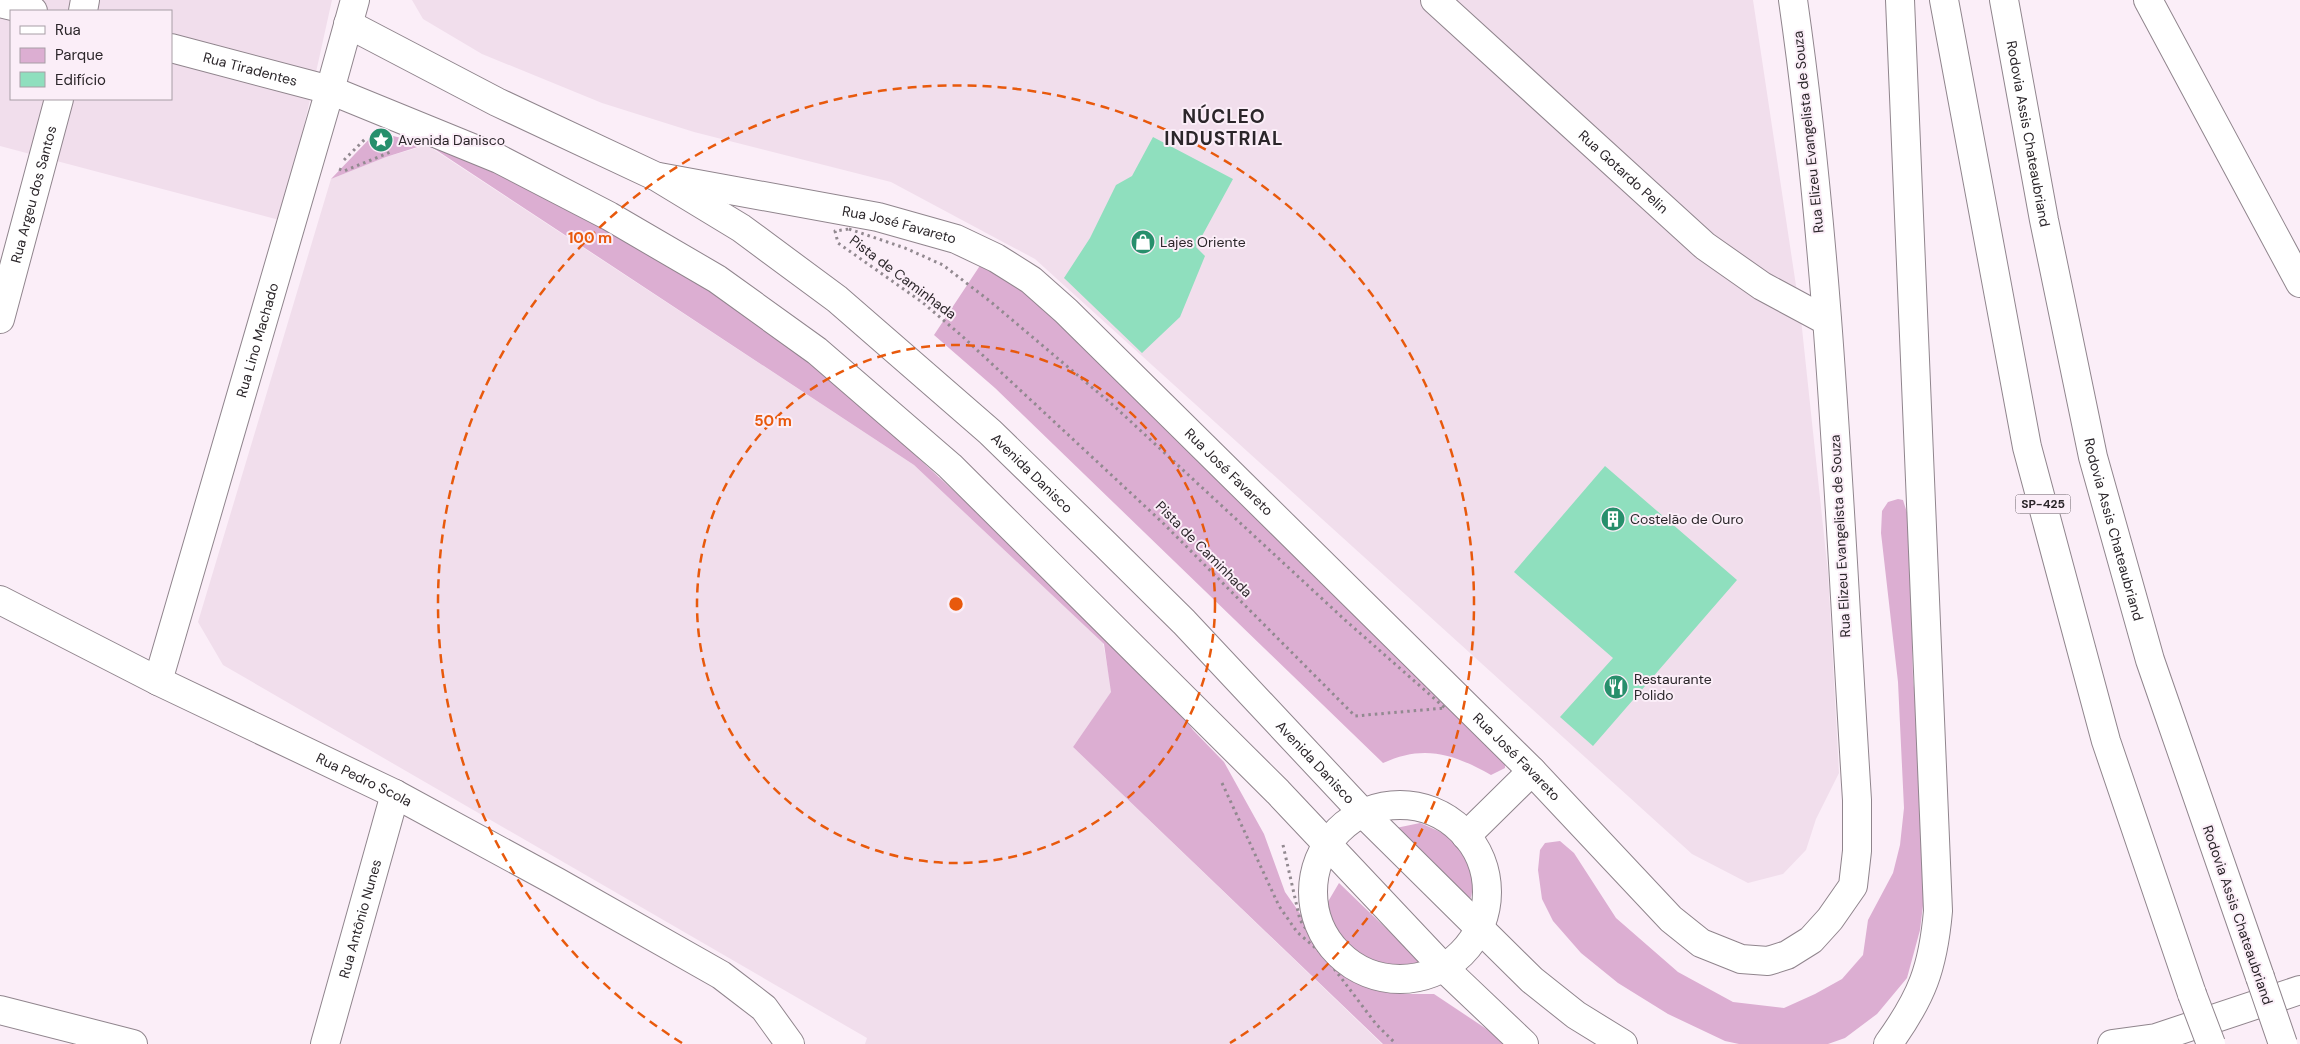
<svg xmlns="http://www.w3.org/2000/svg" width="2300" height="1044" font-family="'DM Sans',sans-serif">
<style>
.built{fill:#f1deec;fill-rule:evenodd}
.green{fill:#dcaed2}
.building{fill:#8fdfbe}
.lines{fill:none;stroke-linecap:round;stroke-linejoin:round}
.minor-casing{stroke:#90858d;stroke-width:30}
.major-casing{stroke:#90858d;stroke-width:30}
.highway-casing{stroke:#90858d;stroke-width:30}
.path{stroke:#928990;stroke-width:3;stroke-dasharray:2.5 4;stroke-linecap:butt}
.minor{stroke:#fff;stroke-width:28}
.major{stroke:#fff;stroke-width:28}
.highway{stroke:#fff;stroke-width:28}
.highway-bridge-casing{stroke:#90858d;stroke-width:30;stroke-linecap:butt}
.highway-bridge{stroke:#fff;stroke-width:28}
.ring{fill:none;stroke:#e8590c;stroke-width:2.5;stroke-dasharray:9 6}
.labels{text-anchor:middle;stroke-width:4;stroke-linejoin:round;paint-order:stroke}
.shield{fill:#fbeef8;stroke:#696268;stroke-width:1}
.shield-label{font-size:12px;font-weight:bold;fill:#2b262a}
.street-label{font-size:14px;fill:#2b262a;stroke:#fbeef8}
.poi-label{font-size:14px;fill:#2b262a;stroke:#fbeef8;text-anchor:start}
.district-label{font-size:19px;font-weight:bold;letter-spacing:1px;fill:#2b262a;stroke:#fbeef8}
.centre{fill:#e8590c;stroke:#fbeef8;stroke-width:2.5}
.ring-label{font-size:15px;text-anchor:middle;font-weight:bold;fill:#e8590c;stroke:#fbeef8;stroke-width:4;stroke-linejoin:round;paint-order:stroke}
</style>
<rect width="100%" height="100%" fill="#fbeef8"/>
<path class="built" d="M 0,0 L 332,0 L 283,221 L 0,146 ZM 11,11 L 171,11 L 171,99 L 11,99 Z
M 412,0 L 1753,0 L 1801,319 L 1828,573 L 1839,773 L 1816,819 L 1806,850 L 1783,874 L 1748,883 L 1692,854 L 1035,259 L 891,182 L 694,132 L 602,103 L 482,54 L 423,19 Z
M 427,145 L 914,465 L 1103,643 L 1112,691 L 1073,747 L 1382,1044 L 865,1044 L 867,1038 L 223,665 L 198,622 L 331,179 L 386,157 Z"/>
<path class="green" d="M 376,132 L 427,144 L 539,192 L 714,292 L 836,382 L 1153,675 L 1193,730 L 1224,762 L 1264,834 L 1285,892 L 1320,942 L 1344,967 L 1370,986 L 1405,994 L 1434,994 L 1509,1044 L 1383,1044 L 1073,747 L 1111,692 L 1104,644 L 914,465 L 427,144 L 386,157 L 331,179 Z
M 983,261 L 1061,316 L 1114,378 L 1342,604 L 1505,753 L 1505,768 L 1491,775 C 1454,754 1424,744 1383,763 L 995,388 L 934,335 Z
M 1898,499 L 1903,500 L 1909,519 L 1913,679 L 1931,840 L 1920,930 L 1907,978 L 1877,1014 L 1845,1038 L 1828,1044 L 1739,1044 L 1725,1041 L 1668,1014 L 1618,983 L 1581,953 L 1553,921 L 1542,899 L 1538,870 L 1540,850 L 1545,843 L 1560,841 L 1574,853 L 1616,918 L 1678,972 L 1733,1002 L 1784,1008 L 1815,994 L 1842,979 L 1863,955 L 1868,920 L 1893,873 L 1900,845 L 1904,808 L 1898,682 L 1881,533 L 1882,511 L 1888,502 Z
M 1420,823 C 1427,826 1435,829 1442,833 C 1464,846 1481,881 1468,904 L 1396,828 Z
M 1339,883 L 1420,961 C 1415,964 1408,970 1403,971 C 1374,976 1344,952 1331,927 C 1328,921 1328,912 1326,905 Z"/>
<path class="building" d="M 1153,137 L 1233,179 L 1196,247 L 1205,256 L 1180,317 L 1142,353 L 1064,278 L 1090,238 L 1116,185 L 1132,176 Z
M 1605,466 L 1737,580 L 1593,746 L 1560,717 L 1613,658 L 1514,572 Z"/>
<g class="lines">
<defs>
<g id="minor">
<path id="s1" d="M 1435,0 L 1705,246 L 1762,286 L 1827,321"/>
<path d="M 83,11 L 85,0"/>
<path id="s2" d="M 659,177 L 878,217 L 956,239 L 996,258 L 1031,280 L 1066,311 L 1532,771 L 1671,919 L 1701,943 L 1741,959 L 1768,961 L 1787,955 L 1811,940 L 1830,919 L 1853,886 L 1857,851 L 1857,800 C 1840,533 1831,265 1793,0"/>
<path id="s3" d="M 0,319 L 59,99"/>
<path id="s4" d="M 0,600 L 158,681 L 395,794 L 557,882 L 721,975 L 764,1008 L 790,1044"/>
<path id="s5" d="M 158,681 L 330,90"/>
<circle cx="1400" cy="892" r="87"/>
<path d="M 1466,836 L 1532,771"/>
<path d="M 0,1010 L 133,1044"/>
<path id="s6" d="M 325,1044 L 395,794"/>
</g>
<g id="major">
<path d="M 0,3 L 33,11"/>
<path id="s7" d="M 348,24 L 497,102 L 657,177 L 741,228 L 837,299 L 990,432 L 1106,545 L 1184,622 L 1363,813 L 1532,980 L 1576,1015 L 1623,1044"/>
<path id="s8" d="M 171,48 L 330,90 L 499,159 L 609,216 L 717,279 L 817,351 L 950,466 L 1278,792 L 1444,968 L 1524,1044"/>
<path d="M 330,90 L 355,0"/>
<path d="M 2112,1044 L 2156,1038 L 2300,990"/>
</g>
<g id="highway">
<path d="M 1944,0 L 2027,447 L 2106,741 L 2192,994"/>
<path id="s9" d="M 2004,0 L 2044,220 L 2093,457 L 2150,660 L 2260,977"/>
<path d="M 2148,0 L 2300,283"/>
<path d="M 1888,1044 C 1922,997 1933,968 1938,911 L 1900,0"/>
</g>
</defs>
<use href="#minor" class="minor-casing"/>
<use href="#major" class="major-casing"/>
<use href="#highway" class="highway-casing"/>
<path class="path" d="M 344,160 L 366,138
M 339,169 L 344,171 L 393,151
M 849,229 L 905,248 L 943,265 L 991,302 L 1114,406 L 1345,620 L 1445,708 L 1355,716 L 1163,523 L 962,336 L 922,302 L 838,243 L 835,231 Z
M 1222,783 L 1279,906 L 1297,932 L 1319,951
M 1283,845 L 1300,920 L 1323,954 L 1376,1024 L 1396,1044"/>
<use href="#minor" class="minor"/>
<use href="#major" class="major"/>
<use href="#highway" class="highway"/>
<defs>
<path id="highway-bridge" d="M 2260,977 L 2283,1044
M 2192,994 L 2211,1044"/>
</defs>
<use href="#highway-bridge" class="highway-bridge-casing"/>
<use href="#highway-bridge" class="highway-bridge"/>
</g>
<g class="ring">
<circle cx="956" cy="604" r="259"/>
<path d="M682 1043A518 518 0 1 1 1230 1043"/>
</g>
<defs>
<symbol id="sight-disc" viewBox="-11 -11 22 22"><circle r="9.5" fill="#278f6c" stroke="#fbeef8"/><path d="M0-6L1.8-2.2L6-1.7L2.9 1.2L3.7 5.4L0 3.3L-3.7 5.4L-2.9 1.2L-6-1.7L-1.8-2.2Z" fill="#fff"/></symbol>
<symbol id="shop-disc" viewBox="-11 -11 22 22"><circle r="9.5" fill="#278f6c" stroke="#fbeef8"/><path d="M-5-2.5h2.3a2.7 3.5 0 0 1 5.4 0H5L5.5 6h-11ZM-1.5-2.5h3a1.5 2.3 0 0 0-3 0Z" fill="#fff"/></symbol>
<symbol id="building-disc" viewBox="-11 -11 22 22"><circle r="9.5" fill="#278f6c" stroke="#fbeef8"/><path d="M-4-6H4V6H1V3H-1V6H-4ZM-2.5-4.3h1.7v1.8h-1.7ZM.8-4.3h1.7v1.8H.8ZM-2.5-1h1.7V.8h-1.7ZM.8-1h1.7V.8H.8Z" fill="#fff"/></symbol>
<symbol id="restaurant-disc" viewBox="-11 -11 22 22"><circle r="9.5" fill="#278f6c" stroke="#fbeef8"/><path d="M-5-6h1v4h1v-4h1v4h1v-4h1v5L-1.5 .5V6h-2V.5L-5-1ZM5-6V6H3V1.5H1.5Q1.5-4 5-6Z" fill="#fff"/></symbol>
</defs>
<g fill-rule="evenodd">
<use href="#sight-disc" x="367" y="126" width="28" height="28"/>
<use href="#shop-disc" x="1129" y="228" width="28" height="28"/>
<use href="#building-disc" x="1599" y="505" width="28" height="28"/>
<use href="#restaurant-disc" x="1602" y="673" width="28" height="28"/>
</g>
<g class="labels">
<rect class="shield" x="2015.5" y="494.5" width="55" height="19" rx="4"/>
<g class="shield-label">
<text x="2043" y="508">SP-425</text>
</g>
<g class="street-label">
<text dy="5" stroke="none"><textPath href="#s8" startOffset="82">Rua Tiradentes</textPath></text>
<text transform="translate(1808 132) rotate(-96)" y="5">Rua Elizeu Evangelista de Souza</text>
<text dy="5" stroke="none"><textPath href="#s9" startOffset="136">Rodovia Assis Chateaubriand</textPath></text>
<text dy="5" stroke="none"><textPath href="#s1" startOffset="255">Rua Gotardo Pelin</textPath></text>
<text dy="5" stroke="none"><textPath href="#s3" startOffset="129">Rua Argeu dos Santos</textPath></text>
<text dy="5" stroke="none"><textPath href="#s2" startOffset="245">Rua José Favareto</textPath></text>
<text transform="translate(903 277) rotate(37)" y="5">Pista de Caminhada</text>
<text dy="5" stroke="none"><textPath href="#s5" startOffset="355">Rua Lino Machado</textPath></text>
<text dy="5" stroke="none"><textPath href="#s2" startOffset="665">Rua José Favareto</textPath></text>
<text dy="5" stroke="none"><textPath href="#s7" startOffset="824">Avenida Danisco</textPath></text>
<text dy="5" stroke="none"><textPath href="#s9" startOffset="541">Rodovia Assis Chateaubriand</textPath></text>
<text transform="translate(1840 536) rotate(-93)" y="5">Rua Elizeu Evangelista de Souza</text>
<text transform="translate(1204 549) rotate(45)" y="5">Pista de Caminhada</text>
<text dy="5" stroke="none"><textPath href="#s2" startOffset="1070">Rua José Favareto</textPath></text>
<text dy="5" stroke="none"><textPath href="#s7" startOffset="1229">Avenida Danisco</textPath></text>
<text dy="5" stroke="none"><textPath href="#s4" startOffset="406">Rua Pedro Scola</textPath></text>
<text transform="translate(2238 915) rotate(71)" y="5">Rodovia Assis Chateaubriand</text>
<text dy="5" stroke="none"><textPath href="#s6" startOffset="130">Rua Antônio Nunes</textPath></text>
</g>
<g class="poi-label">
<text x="398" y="145">Avenida Danisco</text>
<text x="1160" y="247">Lajes Oriente</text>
<text x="1630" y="524">Costelão de Ouro</text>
<text x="1634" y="684">Restaurante<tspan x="1634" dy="16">Polido</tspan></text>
</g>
<g class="district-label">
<text x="1224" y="123">NÚCLEO<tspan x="1224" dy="22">INDUSTRIAL</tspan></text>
</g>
</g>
<circle cx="956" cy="604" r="8" class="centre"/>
<g class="ring-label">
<text x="590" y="243">100 m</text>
<text x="773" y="426">50 m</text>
</g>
<rect x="10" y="10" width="162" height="90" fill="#fbeef8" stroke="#a89ea6"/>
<rect x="20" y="26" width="25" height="8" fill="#ffffff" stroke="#a89ea6"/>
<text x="55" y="35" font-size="15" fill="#2b262a">Rua</text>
<rect x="20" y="48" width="25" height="15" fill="#dcaed2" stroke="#a89ea6"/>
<text x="55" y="60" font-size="15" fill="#2b262a">Parque</text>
<rect x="20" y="72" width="25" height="15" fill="#8fdfbe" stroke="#a89ea6"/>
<text x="55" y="85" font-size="15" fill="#2b262a">Edifício</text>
</svg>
